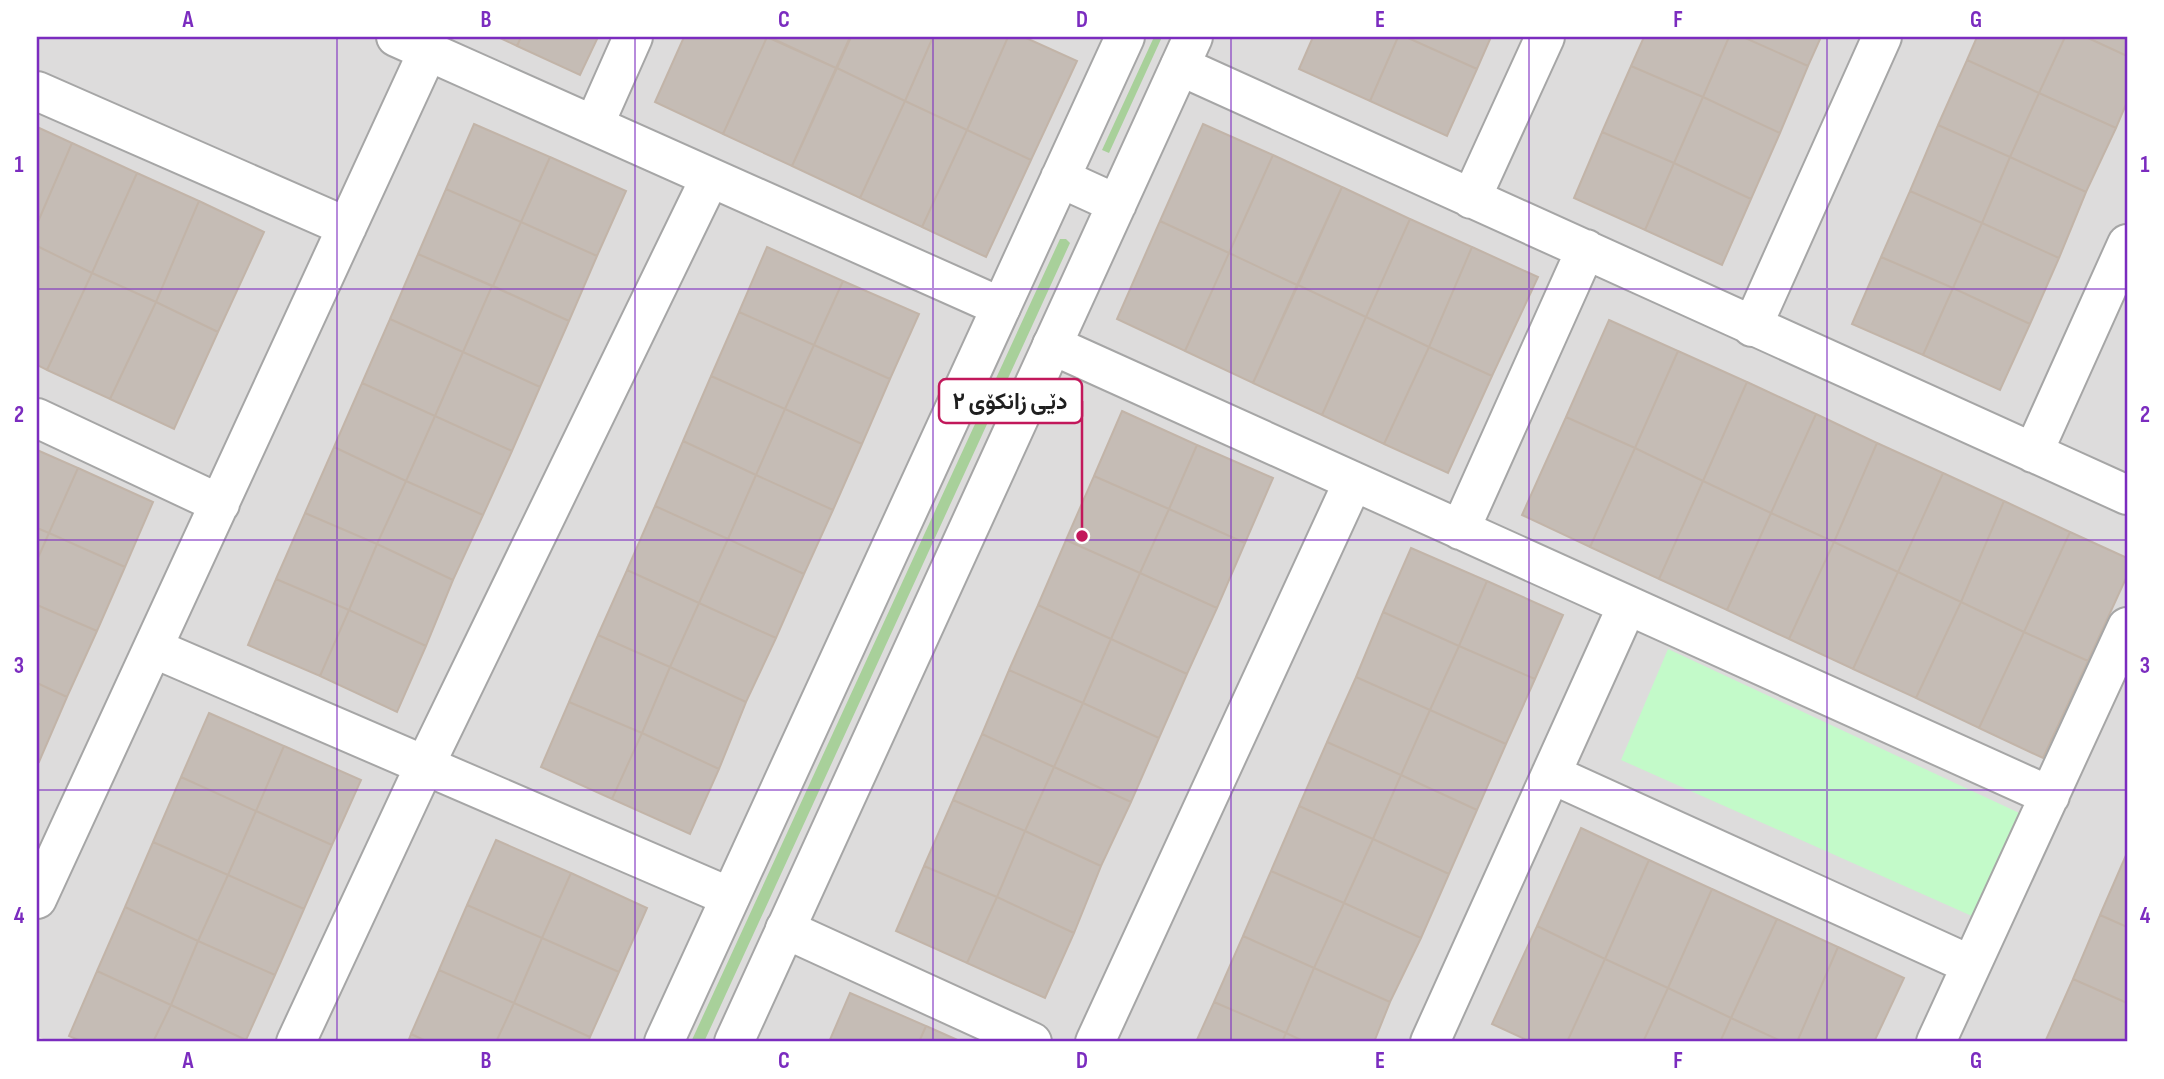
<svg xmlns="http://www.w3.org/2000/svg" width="2164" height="1079" font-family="'Sofia Sans Condensed',Vazirmatn,sans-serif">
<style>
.residential{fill:#dddcdc}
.forest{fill:#a8d09a}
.park{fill:#c3fac9}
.building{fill:#c5bcb5;stroke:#c2b4a8;stroke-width:2}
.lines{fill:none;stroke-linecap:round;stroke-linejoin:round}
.minor-casing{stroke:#a6a6a6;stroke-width:42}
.tertiary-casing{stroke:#a6a6a6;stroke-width:42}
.minor{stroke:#fff;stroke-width:38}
.tertiary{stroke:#fff;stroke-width:38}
.grid{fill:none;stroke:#7b2cbf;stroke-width:2;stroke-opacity:0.55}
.leader{fill:none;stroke:#c2185b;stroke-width:2.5}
.callout-dot{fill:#c2185b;stroke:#fff;stroke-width:2.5}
.callout{fill:#fff;stroke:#c2185b;stroke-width:2.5}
.callout-label{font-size:23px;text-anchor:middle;font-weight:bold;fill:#1f1f1f}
.neatline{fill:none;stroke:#7b2cbf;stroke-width:2.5}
.grid-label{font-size:23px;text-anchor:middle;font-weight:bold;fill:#7b2cbf}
</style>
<rect width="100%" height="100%" fill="#f0ede6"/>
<path class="residential" d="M 37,37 L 2127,37 L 2127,1042 L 50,1042 L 37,1036 Z"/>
<path class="forest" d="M 1154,37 L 1162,37 L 1109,153 L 1102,150 Z
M 1060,239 L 1066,239 L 1070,243 L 704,1042 L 691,1042 Z"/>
<path class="park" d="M 1668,649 L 2030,818 L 1983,921 L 1621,760 Z"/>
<path class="building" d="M 498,37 L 521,37 L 517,46 Z
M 521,37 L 598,37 L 580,75 L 517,46 Z
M 684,37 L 767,37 L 723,134 L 655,102 Z
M 767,37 L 836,68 L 792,166 L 723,134 Z
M 769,37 L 850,37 L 836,68 Z
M 851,37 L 933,37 L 905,101 L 837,68 Z
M 933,37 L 1008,37 L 967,130 L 905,101 Z
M 1008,37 L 1024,37 L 1077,61 L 1031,160 L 967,130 Z
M 1313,37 L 1398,37 L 1370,101 L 1299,69 Z
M 1398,37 L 1406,37 L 1477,69 L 1447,136 L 1370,101 Z
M 1406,37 L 1491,37 L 1477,69 Z
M 1644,37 L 1729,37 L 1703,97 L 1631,66 Z
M 1729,37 L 1743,37 L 1808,66 L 1780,133 L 1703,97 Z
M 1743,37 L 1821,37 L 1808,66 Z
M 1977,37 L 2065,37 L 2039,93 L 1967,60 Z
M 2065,37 L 2086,37 L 2127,56 L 2127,102 L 2116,128 L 2039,93 Z
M 2086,37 L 2127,37 L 2127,56 Z
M 1967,60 L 2039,93 L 2010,157 L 1938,125 Z
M 1631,66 L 1703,97 L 1674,163 L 1602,132 Z
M 837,68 L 905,101 L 860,198 L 792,166 Z
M 2039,93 L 2116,128 L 2086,192 L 2010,157 Z
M 1703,97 L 1780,133 L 1751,199 L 1674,163 Z
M 905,101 L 967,130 L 922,227 L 860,198 Z
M 474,124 L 550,157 L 521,222 L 446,189 Z
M 1203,124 L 1273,155 L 1229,253 L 1160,221 Z
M 1938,125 L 2010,157 L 1982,223 L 1910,191 Z
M 37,127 L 72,143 L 37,224 Z
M 967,130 L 1031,160 L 986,257 L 922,227 Z
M 1602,132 L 1674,163 L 1645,230 L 1574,198 Z
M 72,143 L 137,173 L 92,273 L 37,246 L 37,224 Z
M 1273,155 L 1342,187 L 1297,285 L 1229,253 Z
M 550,157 L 626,191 L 597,256 L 521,222 Z
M 2010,157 L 2086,192 L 2059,258 L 1982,223 Z
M 1674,163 L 1751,199 L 1722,265 L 1645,230 Z
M 137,173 L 199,201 L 156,302 L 92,273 Z
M 1342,187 L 1410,219 L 1366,317 L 1298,285 Z
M 446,189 L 521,222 L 493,286 L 418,254 Z
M 1910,191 L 1982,223 L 1953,288 L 1881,257 Z
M 199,201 L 264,232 L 218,332 L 156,302 Z
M 1410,219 L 1472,247 L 1429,347 L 1366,317 Z
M 1160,221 L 1229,253 L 1185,351 L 1117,319 Z
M 521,222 L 597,256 L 569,321 L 493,286 Z
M 1982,223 L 2059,258 L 2030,324 L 1953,288 Z
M 37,246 L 92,273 L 47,370 L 37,365 Z
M 767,247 L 843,281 L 814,345 L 739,312 Z
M 1472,247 L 1538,277 L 1492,376 L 1429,347 Z
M 1229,253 L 1297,285 L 1253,383 L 1185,351 Z
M 418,254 L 492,286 L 463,352 L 390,319 Z
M 1881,257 L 1953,288 L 1923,355 L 1852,324 Z
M 92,273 L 156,302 L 110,399 L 47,370 Z
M 843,281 L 919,314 L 890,379 L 814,345 Z
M 1298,285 L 1366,317 L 1322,415 L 1253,383 Z
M 492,286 L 569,321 L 540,387 L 463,352 Z
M 1953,288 L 2030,324 L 2000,390 L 1923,355 Z
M 156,302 L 218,332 L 174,429 L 110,399 Z
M 739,312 L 814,345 L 785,409 L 711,376 Z
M 1366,317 L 1429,347 L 1384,444 L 1322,415 Z
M 390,319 L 463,352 L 435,416 L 362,383 Z
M 1609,320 L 1678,351 L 1635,448 L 1566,417 Z
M 814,345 L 890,379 L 862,444 L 785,409 Z
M 1429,347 L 1492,376 L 1448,473 L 1384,444 Z
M 1678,351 L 1747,382 L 1703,481 L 1635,448 Z
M 463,352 L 540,387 L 512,451 L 435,416 Z
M 711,376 L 785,409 L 756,475 L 683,441 Z
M 1747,382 L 1816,414 L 1771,513 L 1703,481 Z
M 362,383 L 435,416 L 406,481 L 334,447 Z
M 785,409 L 862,444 L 833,510 L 756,475 Z
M 1122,411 L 1197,445 L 1169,509 L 1094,476 Z
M 1816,414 L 1877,443 L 1834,542 L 1771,513 Z
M 435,416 L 512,451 L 483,515 L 406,481 Z
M 1566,417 L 1635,448 L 1590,547 L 1522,515 Z
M 683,441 L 756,475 L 728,539 L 655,506 Z
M 1877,443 L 1943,473 L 1898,572 L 1834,542 Z
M 1197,445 L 1273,478 L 1245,543 L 1169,509 Z
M 334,447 L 406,481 L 377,544 L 305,513 Z
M 1635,448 L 1703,481 L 1659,579 L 1590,547 Z
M 37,450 L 78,468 L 49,533 L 37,528 Z
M 78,468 L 153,502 L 125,567 L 49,533 Z
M 1943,473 L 2004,501 L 1961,602 L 1898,572 Z
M 756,475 L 833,510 L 804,574 L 728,539 Z
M 1094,476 L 1169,509 L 1140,573 L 1066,540 Z
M 406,481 L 483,515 L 453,580 L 377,544 Z
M 1703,481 L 1771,513 L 1727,610 L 1659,579 Z
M 2004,501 L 2070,532 L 2024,632 L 1961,602 Z
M 655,506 L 728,539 L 699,603 L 627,570 Z
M 1169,509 L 1245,543 L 1217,608 L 1140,573 Z
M 305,513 L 377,544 L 349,610 L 276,579 Z
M 1771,513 L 1834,542 L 1789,639 L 1727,610 Z
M 37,528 L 49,533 L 37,560 Z
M 2070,532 L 2127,558 L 2127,576 L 2088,661 L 2024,632 Z
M 49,533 L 125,567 L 97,631 L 37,605 L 37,560 Z
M 728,539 L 804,574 L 776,638 L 699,603 Z
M 1066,540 L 1140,573 L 1111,639 L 1038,605 Z
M 1834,542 L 1898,572 L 1853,669 L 1789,639 Z
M 377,544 L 453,580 L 426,646 L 349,610 Z
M 1411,548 L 1487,581 L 1459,646 L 1383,612 Z
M 627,570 L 699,603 L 670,667 L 598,635 Z
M 1898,572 L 1961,602 L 1916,698 L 1853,669 Z
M 1140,573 L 1217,608 L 1187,674 L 1111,639 Z
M 276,579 L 349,610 L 320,676 L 248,645 Z
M 1487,581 L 1563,615 L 1535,679 L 1459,646 Z
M 1961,602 L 2024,632 L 1979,728 L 1916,698 Z
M 699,603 L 776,638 L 746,702 L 670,667 Z
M 37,605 L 97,631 L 67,697 L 37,683 Z
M 1038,605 L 1111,639 L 1083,703 L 1009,670 Z
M 349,610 L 426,646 L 397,712 L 320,676 Z
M 1383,612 L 1459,646 L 1430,710 L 1356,677 Z
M 2024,632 L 2088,661 L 2043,758 L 1979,728 Z
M 598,635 L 670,667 L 642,733 L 569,702 Z
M 1111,639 L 1187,674 L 1159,738 L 1083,703 Z
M 1459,646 L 1535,679 L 1506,744 L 1430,710 Z
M 670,667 L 746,702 L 719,769 L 642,733 Z
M 1009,670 L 1083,703 L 1054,767 L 982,734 Z
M 1356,677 L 1430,710 L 1401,775 L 1327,742 Z
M 37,683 L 67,697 L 39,762 L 37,761 Z
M 569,702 L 642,733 L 612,799 L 541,767 Z
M 1083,703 L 1159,738 L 1131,802 L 1054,767 Z
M 1430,710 L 1506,744 L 1477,810 L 1401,775 Z
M 209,713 L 284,746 L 256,811 L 181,777 Z
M 642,733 L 719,769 L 690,834 L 612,799 Z
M 982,734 L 1054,767 L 1025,831 L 953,800 Z
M 1327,742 L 1401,775 L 1373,839 L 1299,806 Z
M 284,746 L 361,780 L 332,845 L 256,811 Z
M 1054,767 L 1131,802 L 1101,866 L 1025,831 Z
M 1401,775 L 1477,810 L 1449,874 L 1373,839 Z
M 181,777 L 256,811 L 228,875 L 153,842 Z
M 953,800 L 1025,831 L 997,897 L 924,866 Z
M 1299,806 L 1373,839 L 1344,903 L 1271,871 Z
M 256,811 L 332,845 L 304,909 L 228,875 Z
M 1581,828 L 1649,860 L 1605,959 L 1537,926 Z
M 1025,831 L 1101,866 L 1074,933 L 997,897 Z
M 1373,839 L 1449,874 L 1421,938 L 1344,903 Z
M 496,840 L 571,873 L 542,938 L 467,905 Z
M 153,842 L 228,875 L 198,941 L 125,907 Z
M 2127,853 L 2127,927 L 2100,915 Z
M 1649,860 L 1712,889 L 1668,988 L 1605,959 Z
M 924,866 L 997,897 L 967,963 L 896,931 Z
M 1271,871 L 1344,903 L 1314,968 L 1243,936 Z
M 571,873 L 647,908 L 619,972 L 542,938 Z
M 228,875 L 304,909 L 275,975 L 198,941 Z
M 1712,889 L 1777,919 L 1731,1018 L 1668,988 Z
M 997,897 L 1074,933 L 1045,998 L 967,963 Z
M 1344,903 L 1421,938 L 1390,1002 L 1314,968 Z
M 467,905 L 542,938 L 514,1003 L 439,970 Z
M 125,907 L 198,941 L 171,1005 L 97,971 Z
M 2100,915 L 2127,927 L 2127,1003 L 2073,979 Z
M 1777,919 L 1838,947 L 1797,1042 L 1783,1042 L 1731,1018 Z
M 1537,926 L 1605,959 L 1567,1042 L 1531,1042 L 1492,1024 Z
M 1243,936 L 1314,968 L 1286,1033 L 1214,1002 Z
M 542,938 L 619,972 L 590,1037 L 514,1003 Z
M 198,941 L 275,975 L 246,1040 L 171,1005 Z
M 1838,947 L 1904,978 L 1874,1042 L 1797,1042 Z
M 1605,959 L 1668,988 L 1643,1042 L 1567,1042 Z
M 1314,968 L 1390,1002 L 1374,1042 L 1305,1042 L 1286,1033 Z
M 439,970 L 514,1003 L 496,1042 L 428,1042 L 411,1034 Z
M 97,971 L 171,1005 L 153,1042 L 83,1042 L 69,1036 Z
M 2073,979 L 2127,1003 L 2127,1042 L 2045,1042 Z
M 1668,988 L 1731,1018 L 1720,1042 L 1643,1042 Z
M 850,993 L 926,1026 L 919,1042 L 829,1042 Z
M 1214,1002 L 1286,1033 L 1282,1042 L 1196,1042 Z
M 514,1003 L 590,1037 L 588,1042 L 496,1042 Z
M 171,1005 L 246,1040 L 245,1042 L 153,1042 Z
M 1731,1018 L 1783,1042 L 1720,1042 Z
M 926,1026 L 962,1042 L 919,1042 Z
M 1286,1033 L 1305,1042 L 1282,1042 Z
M 411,1034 L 428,1042 L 408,1042 Z"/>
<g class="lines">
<defs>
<path id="minor" d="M 396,37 L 1001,307
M 1180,66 L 2127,495
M 37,91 L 347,227
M 594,125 L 633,37
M 1471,199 L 1545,37
M 1752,327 L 1882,37
M 1052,345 L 2050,796
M 37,418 L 220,504
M 2033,453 L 2127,244
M 1460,530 L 1586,249
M 153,648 L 730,897
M 1551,774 L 1971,965
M 37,899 L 428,51
M 785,929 L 1032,1042
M 296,1042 L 425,765 L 710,178
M 1095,1042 L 1353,482
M 1430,1042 L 1627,606
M 1936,1042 L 2127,627"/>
<path id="tertiary" d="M 1060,178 L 1117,204
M 664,1042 L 1125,37
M 734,1042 L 1193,37"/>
</defs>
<use href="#minor" class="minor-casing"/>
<use href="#tertiary" class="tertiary-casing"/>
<use href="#minor" class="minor"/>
<use href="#tertiary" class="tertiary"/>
</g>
<path class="grid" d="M 337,37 L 337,1042M 635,37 L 635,1042M 933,37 L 933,1042M 1231,37 L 1231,1042M 1529,37 L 1529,1042M 1827,37 L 1827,1042M 37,289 L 2127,289M 37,540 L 2127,540M 37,790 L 2127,790"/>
<path class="leader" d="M1082 536L1082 401"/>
<circle class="callout-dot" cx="1082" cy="536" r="7"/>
<rect class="callout" x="939" y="379" width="143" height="44" rx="7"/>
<g class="callout-label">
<text x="1010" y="409">دێی زانکۆی ٢</text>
</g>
<rect width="2164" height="1079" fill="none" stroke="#ffffff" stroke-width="77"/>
<rect x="38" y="38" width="2088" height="1002" class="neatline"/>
<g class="grid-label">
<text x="188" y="27">A</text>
<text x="486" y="27">B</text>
<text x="784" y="27">C</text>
<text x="1082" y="27">D</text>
<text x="1380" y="27">E</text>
<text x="1678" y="27">F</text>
<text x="1976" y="27">G</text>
<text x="19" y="172">1</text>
<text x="2145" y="172">1</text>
<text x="19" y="422">2</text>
<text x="2145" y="422">2</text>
<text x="19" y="673">3</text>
<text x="2145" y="673">3</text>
<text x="19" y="923">4</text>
<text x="2145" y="923">4</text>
<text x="188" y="1068">A</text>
<text x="486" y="1068">B</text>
<text x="784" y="1068">C</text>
<text x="1082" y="1068">D</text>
<text x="1380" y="1068">E</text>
<text x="1678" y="1068">F</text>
<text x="1976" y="1068">G</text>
</g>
</svg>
